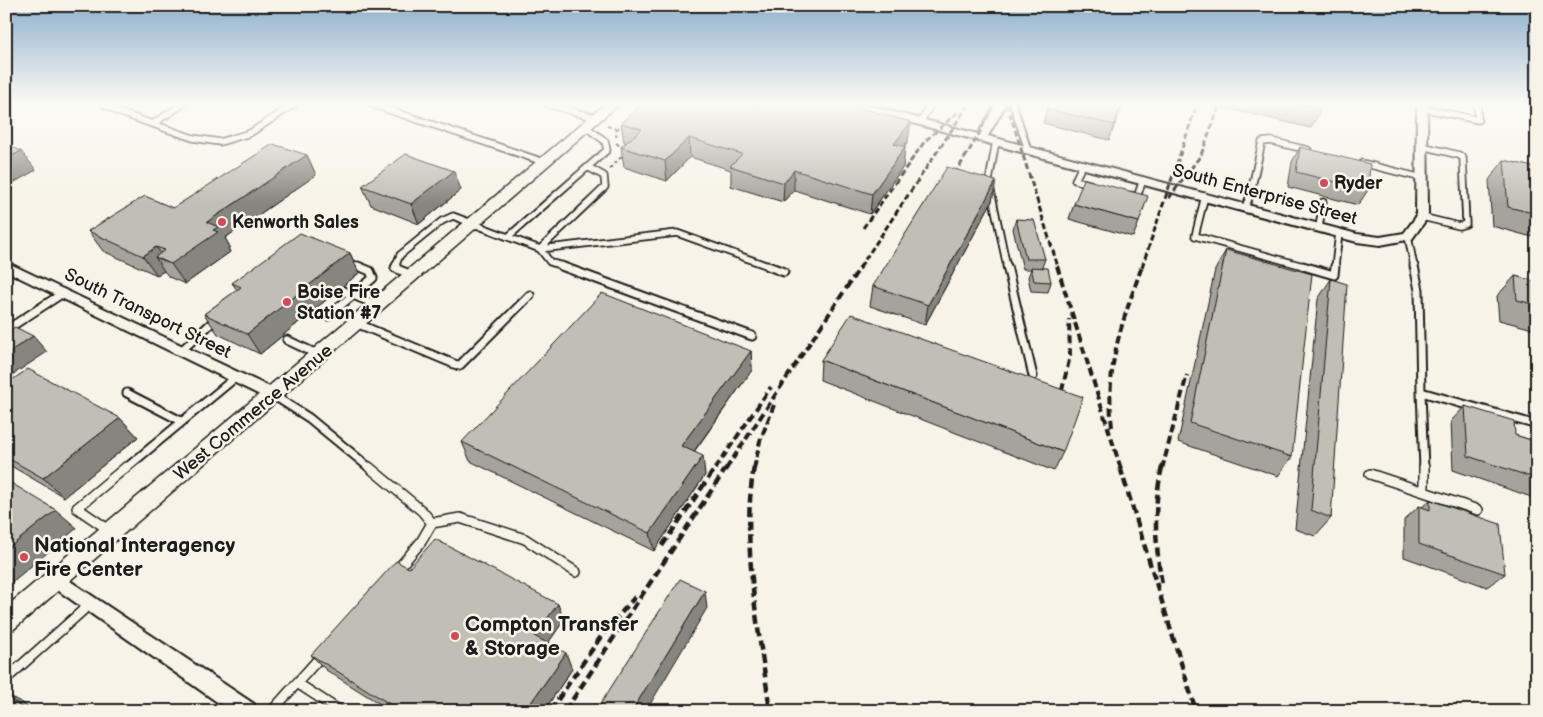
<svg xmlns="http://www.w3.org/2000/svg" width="1543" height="717" font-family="'Balsamiq Sans',sans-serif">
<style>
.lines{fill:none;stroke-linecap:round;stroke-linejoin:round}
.service-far2-casing{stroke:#1c1c1c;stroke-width:9}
.service-far1-casing{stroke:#1c1c1c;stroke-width:11}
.service-casing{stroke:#1c1c1c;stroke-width:12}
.minor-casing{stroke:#1c1c1c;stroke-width:4}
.tertiary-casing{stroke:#1c1c1c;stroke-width:3}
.path{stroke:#1c1c1c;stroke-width:2;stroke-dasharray:4 3;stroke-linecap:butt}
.service-far2{stroke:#f7f3e8;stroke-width:5.5}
.service-far1{stroke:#f7f3e8;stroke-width:7}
.service{stroke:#f7f3e8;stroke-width:9}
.minor{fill:#f7f3e8;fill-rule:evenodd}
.tertiary{fill:#f7f3e8;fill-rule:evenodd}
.rail-far2{stroke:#1c1c1c;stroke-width:3;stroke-dasharray:6 3;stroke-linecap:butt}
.rail-far1{stroke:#1c1c1c;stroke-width:4;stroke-dasharray:8 4;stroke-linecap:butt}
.rail{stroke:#1c1c1c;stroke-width:4.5;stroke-dasharray:9 4.5;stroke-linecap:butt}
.wall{fill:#a5a39c;stroke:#1c1c1c}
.shaded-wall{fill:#86857f;stroke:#1c1c1c}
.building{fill:#c0beb5;stroke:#1c1c1c}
.poi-dot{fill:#d1495b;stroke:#f7f3e8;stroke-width:2}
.labels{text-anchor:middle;stroke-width:5;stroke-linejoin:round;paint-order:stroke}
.poi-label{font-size:18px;font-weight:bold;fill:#1c1c1c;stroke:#f7f3e8;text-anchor:start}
.street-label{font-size:18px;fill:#1c1c1c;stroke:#f7f3e8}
.near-poi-label{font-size:21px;font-weight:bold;fill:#1c1c1c;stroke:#f7f3e8;text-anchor:start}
</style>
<rect width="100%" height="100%" fill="#f7f3e8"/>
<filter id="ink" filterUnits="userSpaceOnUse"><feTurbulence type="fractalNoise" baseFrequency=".02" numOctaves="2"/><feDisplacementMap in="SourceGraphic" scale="10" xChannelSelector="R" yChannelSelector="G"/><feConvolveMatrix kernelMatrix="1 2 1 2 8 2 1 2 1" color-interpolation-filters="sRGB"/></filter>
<g filter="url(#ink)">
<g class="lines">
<defs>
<path id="service-far2" d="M 104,104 L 118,112 L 193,138 L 220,142 L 250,133 L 295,104
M 371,104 L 544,162
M 548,104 L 596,118
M 1013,104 L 1028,150
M 1422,108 L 1478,120 L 1477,104
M 921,121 L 930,106 L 922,104
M 154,123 L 183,104
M 996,141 L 989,181 L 1007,267
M 1422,146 L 1459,155 L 1463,158 L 1466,224 L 1459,226 L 1422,217
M 1362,163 L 1422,178
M 1083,164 L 1075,180 L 1090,184
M 1131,195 L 1137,197 L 1143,180
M 1205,196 L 1195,236 L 1307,267
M 1245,207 L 1250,196 L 1262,142 L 1271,141 L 1308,150
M 1319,227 L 1323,202
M 1408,236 L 1414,267
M 508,237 L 540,249 L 677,233 L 771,267
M 540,249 L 550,262 L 565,267
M 540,249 L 605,187 L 604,176 L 588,167
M 347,262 L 361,267
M 395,267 L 400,255 L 442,221 L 453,216 L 508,237 L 607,150 L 605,141 L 586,127
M 1335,267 L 1339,233"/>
<path id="service-far1" d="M 396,266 L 395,268 L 412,275
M 561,266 L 752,336
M 768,266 L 784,272
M 1007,266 L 1033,376
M 1303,266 L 1334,275 L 1335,266
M 1414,266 L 1419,290 L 1421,392 L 1537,425
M 341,290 L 377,305
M 328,316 L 373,278 L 370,271 L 358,266
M 356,323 L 459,366 L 530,295
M 6,330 L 63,293
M 287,340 L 319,355
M 181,351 L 218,317
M 1421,392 L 1424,469
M 127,393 L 181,421
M 273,395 L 309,418 L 371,469
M 125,469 L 236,377"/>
<path id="service" d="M 369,467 L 422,511 L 432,523 L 421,542 L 397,570
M 1370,474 L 1424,492 L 1424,467
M 1424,492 L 1478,510
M 432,523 L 460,518 L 525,539 L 576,572
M 109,530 L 77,508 L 126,467
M 6,679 L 90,604
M 297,683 L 340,711
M 272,711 L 322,655"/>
<path id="minor" d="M 848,104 L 864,104 L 978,134 L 996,104 L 1006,104 L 988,136 L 1357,234 L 1380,237 L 1404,233 L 1416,217 L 1417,104 L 1427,104 L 1428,217 L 1412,239 L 1380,245 L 1357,242 L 849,106 Z
M 6,262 L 278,391 L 280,395 L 278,399 L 273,401 L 268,399 L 6,271 Z
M 55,571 L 254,704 L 256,711 L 230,711 L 49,584 L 47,579 L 49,574 Z"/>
<path id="tertiary" d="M 605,104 L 619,104 L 14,629 L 6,632 L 6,607 Z"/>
</defs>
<use href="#service-far2" class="service-far2-casing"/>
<use href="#service-far1" class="service-far1-casing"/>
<use href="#service" class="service-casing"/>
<use href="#minor" class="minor-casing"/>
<use href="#tertiary" class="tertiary-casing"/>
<path class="path" d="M 607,126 L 617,129
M 616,137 L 617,129 L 623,123
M 616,143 L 620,146 L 627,145
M 609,169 L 623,155"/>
<use href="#service-far2" class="service-far2"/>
<use href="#service-far1" class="service-far1"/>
<use href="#service" class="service"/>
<use href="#minor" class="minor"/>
<use href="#tertiary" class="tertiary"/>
<path class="rail-far2" d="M 1007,104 L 1058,267
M 950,182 L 978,136 L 994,104
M 1169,198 L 1201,155 L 1220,104
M 863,228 L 925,141 L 959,111
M 860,267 L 969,104
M 1142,267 L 1197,104"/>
<path class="rail-far1" d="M 1057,266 L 1121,469
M 1059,403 L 1070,356 L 1069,319
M 1112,427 C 1105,364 1122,324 1142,266
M 715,469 L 771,387
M 726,469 L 861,266
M 754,469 L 760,441 L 774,405
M 1162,469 L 1187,375"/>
<path class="rail" d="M 754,467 C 740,545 760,633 770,711
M 1120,467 L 1196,711
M 1162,467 C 1153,507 1155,544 1162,584
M 662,546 L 716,467
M 550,711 L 602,635 L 635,597
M 565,711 L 727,467"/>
</g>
<path class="wall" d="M 639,104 L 846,104 L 908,141 L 904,147 L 905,147 L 903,167 L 870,214 L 794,190 L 783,202 L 731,186 L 731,170 L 690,157 L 667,181 L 624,167 L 621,147 L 626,143 L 624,142 L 621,123 L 639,107 Z
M 1123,104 L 1109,140 L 1043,123 L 1047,109 Z
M 1223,104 L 1322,104 L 1321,109 L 1311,128 L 1222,107 Z
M 1533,104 L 1537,104 L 1537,124 Z
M 1300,147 L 1368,190 L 1358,205 L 1288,187 L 1292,162 Z
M 307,155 L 316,175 L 225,238 L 230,247 L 228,248 L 230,252 L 185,284 L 169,277 L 164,271 L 157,275 L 103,251 L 88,231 L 173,208 Z
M 1504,160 L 1537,168 L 1537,231 L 1532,237 L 1492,226 L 1489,180 Z
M 996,181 L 992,201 L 925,325 L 870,306 L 873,286 Z
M 362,186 L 461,190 L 419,224 L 371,205 Z
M 1074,204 L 1139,222 L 1133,237 L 1069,219 Z
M 1016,219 L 1045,259 L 1042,267 L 1051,282 L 1048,292 L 1031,291 L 1028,277 L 1031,269 L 1023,269 L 1013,229 Z
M 1226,250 L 1292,457 L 1278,476 L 1178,442 L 1215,270 Z
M 350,253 L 359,273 L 260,354 L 218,334 L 204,314 L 237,290 L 232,283 Z
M 1515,276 L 1537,282 L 1537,330 L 1499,320 L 1497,296 Z
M 1331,279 L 1331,518 L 1315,536 L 1295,529 L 1318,299 Z
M 751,351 L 752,370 L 694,452 L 705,475 L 654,551 L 470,461 L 462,442 Z
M 821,360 L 1063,452 L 1054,471 L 820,380 Z
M 6,384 L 120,418 L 138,437 L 64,497 L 6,463 Z
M 1465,406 L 1515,435 L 1537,442 L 1537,499 L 1453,470 L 1451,421 Z
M 1430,500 L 1505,574 L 1487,587 L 1404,557 L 1404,520 L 1419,506 L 1422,507 Z
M 409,568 L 564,620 L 548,643 L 572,669 L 544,711 L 391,711 L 326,670 L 311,655 Z"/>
<path class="shaded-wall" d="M 911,122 L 908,141 L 892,164 L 894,144 Z
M 689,138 L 690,157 L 667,181 L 665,161 Z
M 905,147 L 903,167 L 870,214 L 872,194 Z
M 21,151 L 36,170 L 6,187 L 6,159 Z
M 307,155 L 316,175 L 225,238 L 230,247 L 228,248 L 230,252 L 185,284 L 171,264 L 207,222 Z
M 794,170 L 794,190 L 783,202 L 784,183 Z
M 454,171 L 461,190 L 419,224 L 411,204 Z
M 996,181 L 992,201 L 925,325 L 928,305 Z
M 156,247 L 168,263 L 155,257 L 164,271 L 157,275 L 143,256 Z
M 350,253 L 359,273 L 260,354 L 247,334 Z
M 33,336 L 47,352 L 6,379 L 6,354 Z
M 751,351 L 752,370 L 684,465 L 681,446 Z
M 120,418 L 138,437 L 64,497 L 43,478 Z
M 703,456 L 705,475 L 654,551 L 650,533 Z
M 56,510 L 77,528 L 6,587 L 6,550 Z
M 705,591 L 707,608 L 646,711 L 632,711 Z
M 558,604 L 564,620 L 542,652 L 534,636 Z
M 566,653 L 572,669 L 544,711 L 525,711 Z
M 6,694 L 23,703 L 33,711 L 26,711 L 6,696 Z"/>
<path class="building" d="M 642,104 L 846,104 L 911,122 L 894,144 L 905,147 L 872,194 L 794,170 L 784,183 L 730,166 L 742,154 L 689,138 L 665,161 L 621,147 L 642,129 L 621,123 Z
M 1049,104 L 1122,104 L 1114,125 L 1047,109 Z
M 1300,104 L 1322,104 L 1321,109 Z
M 6,144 L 21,151 L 6,159 Z
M 273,144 L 307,155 L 207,222 L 218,227 L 213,230 L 218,232 L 171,264 L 155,257 L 165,250 L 156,247 L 143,256 L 88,231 L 145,196 L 173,208 Z
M 1300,147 L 1370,164 L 1368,190 L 1296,172 Z
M 406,154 L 454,171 L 411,204 L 362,186 Z
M 1504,160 L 1537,168 L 1537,214 L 1508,207 Z
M 947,167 L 996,181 L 928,305 L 873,286 Z
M 1084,179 L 1148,196 L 1139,222 L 1074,204 Z
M 1016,219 L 1034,220 L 1045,259 L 1026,259 Z
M 300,233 L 350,253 L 247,334 L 204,314 L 241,287 L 232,283 Z
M 1226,250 L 1312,274 L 1292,457 L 1190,423 Z
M 1031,267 L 1048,268 L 1051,282 L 1034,281 Z
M 1515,276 L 1537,282 L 1537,305 L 1517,300 Z
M 1331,279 L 1347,284 L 1331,518 L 1311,510 Z
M 602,293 L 751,351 L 681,446 L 703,456 L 650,533 L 462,442 Z
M 851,314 L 1083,397 L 1063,452 L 821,360 Z
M 15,327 L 33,336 L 6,354 L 6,332 Z
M 28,369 L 120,418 L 43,478 L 6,457 L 6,384 Z
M 1465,406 L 1514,421 L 1515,435 L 1537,442 L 1537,479 L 1468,456 Z
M 6,480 L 56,510 L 6,550 Z
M 1430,500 L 1500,524 L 1505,574 L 1419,544 L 1419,506 L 1430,510 Z
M 435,539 L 558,604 L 534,636 L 566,653 L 525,711 L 401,711 L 311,655 L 396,561 L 409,568 Z
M 680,579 L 705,591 L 632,711 L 596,711 Z
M 6,696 L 26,711 L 6,711 Z"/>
</g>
<linearGradient id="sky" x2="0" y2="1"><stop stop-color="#90b0cc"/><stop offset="0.51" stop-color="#fbfaf5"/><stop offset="1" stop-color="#fbfaf5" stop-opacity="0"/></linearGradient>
<rect width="1543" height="204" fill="url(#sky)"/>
<g class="poi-dot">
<circle cx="1324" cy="183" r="5"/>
<circle cx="222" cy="222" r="5"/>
<circle cx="287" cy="302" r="5"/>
<circle cx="24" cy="557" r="5"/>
<circle cx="455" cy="636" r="5"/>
</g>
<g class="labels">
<g class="poi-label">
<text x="1334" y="189">Ryder</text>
<text x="232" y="228">Kenworth Sales</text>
<text x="297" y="298">Boise Fire<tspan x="297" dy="21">Station #7</tspan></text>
</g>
<g class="street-label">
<text transform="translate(1265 194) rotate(15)" y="6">South Enterprise Street</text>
<text transform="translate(148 313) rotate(26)" y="6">South Transport Street</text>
<text transform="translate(253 412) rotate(-40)" y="6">West Commerce Avenue</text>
</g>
<g class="near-poi-label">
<text x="34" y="552">National Interagency<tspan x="34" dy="24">Fire Center</tspan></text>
<text x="465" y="631">Compton Transfer<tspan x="465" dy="24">&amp; Storage</tspan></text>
</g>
</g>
<rect width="1543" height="717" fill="none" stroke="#f7f3e8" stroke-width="25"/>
<rect x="12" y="12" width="1518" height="692" fill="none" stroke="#1c1c1c" stroke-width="2" filter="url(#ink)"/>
</svg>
